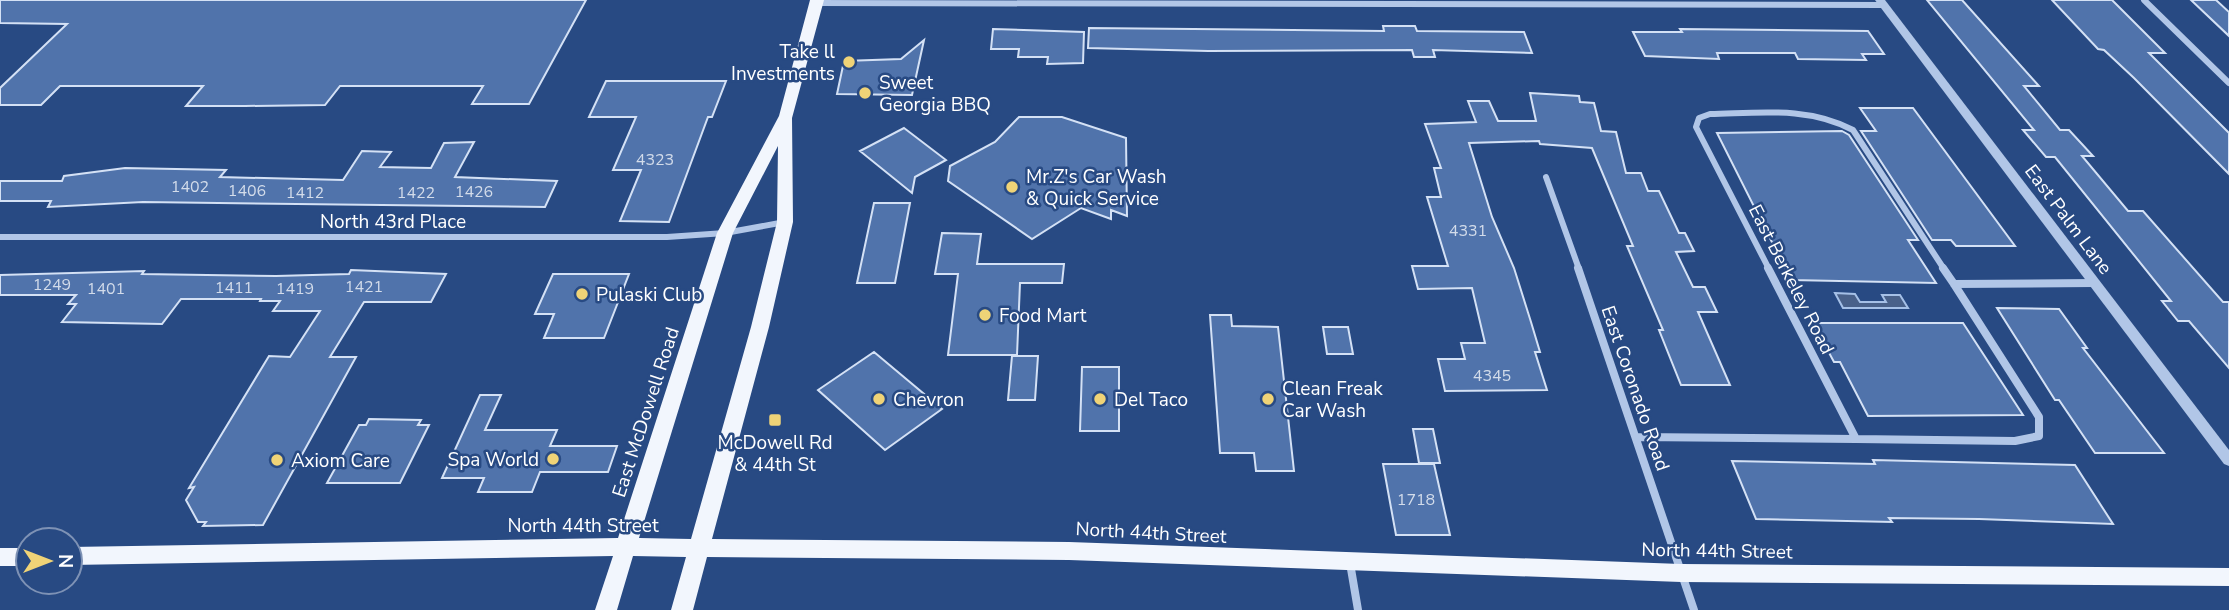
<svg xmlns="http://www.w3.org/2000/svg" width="2229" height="610" font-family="'Nunito Sans',sans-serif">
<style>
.water{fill:#49618a;stroke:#a5c0e7;stroke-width:2}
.building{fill:#5073ab;stroke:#d4e1f5;stroke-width:2}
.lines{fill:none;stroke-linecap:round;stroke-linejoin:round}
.minor-far1{stroke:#b1c6e7;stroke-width:6}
.minor{stroke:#b1c6e7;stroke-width:8}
.tertiary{fill:#b1c6e7;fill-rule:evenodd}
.primary{fill:#f2f6fd;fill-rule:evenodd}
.poi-dot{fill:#efd377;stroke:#284a83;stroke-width:2.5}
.labels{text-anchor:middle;stroke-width:5;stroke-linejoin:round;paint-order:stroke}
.number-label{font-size:16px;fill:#d3dcea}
.poi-label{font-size:19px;fill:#fff;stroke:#284a83;text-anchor:start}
.street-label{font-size:19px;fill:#fff;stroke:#284a83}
</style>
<rect width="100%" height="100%" fill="#284a83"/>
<path class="water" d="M 1835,293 L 1855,294 L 1860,302 L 1886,302 L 1882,295 L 1900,295 L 1908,308 L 1843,308 Z"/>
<path class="building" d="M 0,0 L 586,0 L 529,104 L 472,104 L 483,86 L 340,86 L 325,105 L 245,106 L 186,106 L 203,86 L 60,86 L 41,105 L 0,105 L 0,88 L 67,24 L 0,23 Z
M 1927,0 L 1962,0 L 2039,86 L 2024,86 L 2060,130 L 2069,130 L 2093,156 L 2082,156 L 2128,211 L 2143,211 L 2223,302 L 2229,302 L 2229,368 L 2189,321 L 2178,321 L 2162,301 L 2171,301 L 2055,157 L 2046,157 L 2023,130 L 2034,130 Z
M 2052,0 L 2112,0 L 2165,53 L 2149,53 L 2229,133 L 2229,174 L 2134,78 L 2104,50 L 2098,49 Z
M 2191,0 L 2216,0 L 2229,12 L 2229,36 Z
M 1383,26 L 1415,26 L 1417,31 L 1524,32 L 1532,53 L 1433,50 L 1435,57 L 1414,57 L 1412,50 L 1208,51 L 1088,48 L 1089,28 L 1384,31 Z
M 993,29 L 1084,32 L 1083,63 L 1047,64 L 1048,57 L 1018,57 L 1019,49 L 991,49 Z
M 1680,29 L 1868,31 L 1884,54 L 1862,54 L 1866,60 L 1798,59 L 1795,53 L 1717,53 L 1719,59 L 1645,56 L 1633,32 L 1682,32 Z
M 924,40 L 912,95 L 837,94 L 844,61 L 901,59 Z
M 606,81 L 726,81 L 712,117 L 708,117 L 669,222 L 620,221 L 641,170 L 613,170 L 636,117 L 589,117 Z
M 1530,93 L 1579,96 L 1580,102 L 1594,103 L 1601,131 L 1616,132 L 1626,173 L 1641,173 L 1648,191 L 1659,191 L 1679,233 L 1685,233 L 1694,251 L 1676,252 L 1693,287 L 1705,287 L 1717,312 L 1698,312 L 1730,385 L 1681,385 L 1659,330 L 1663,330 L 1627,246 L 1633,246 L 1592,148 L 1540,144 L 1539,141 L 1469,143 L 1492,217 L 1514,268 L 1531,322 L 1540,352 L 1535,352 L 1547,390 L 1445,391 L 1438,359 L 1465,359 L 1461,343 L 1485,343 L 1472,288 L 1418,289 L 1412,266 L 1448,266 L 1427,197 L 1441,197 L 1434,168 L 1441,168 L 1425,124 L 1476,122 L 1468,101 L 1489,101 L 1498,121 L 1536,121 Z
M 1860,108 L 1913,108 L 2015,246 L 1956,246 L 1951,240 L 1932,240 L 1861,131 L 1876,131 Z
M 1019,117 L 1062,117 L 1126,138 L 1127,216 L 1111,210 L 1111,219 L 1081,208 L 1032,239 L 948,181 L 950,166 L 995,142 Z
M 904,128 L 946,160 L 915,177 L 912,193 L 860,151 Z
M 1842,131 L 1849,135 L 1918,240 L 1908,240 L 1936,283 L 1791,280 L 1717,133 Z
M 474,142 L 455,177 L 557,181 L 545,207 L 143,202 L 48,207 L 51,201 L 0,201 L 0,181 L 62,181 L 64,176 L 125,168 L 226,170 L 220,177 L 343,180 L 362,151 L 391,152 L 380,167 L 431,168 L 444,143 Z
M 874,203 L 910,203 L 895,283 L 857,283 Z
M 942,233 L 981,234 L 977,264 L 1064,264 L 1062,283 L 1020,283 L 1017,355 L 948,355 L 958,274 L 935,274 Z
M 351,270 L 446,274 L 431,302 L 364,302 L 330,357 L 356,357 L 263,525 L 203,526 L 206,522 L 198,522 L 186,500 L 194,487 L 189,488 L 269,356 L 290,357 L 320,311 L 273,311 L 280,301 L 260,301 L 261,299 L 181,299 L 162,324 L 62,322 L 76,304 L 68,304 L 76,295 L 0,295 L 0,275 L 144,271 L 142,274 L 276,276 L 349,274 Z
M 553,274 L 629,274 L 604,338 L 544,338 L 554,314 L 535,314 Z
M 1997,308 L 2059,309 L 2087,348 L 2083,348 L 2164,453 L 2095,453 L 2059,400 L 2055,400 Z
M 1210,315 L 1231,315 L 1232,326 L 1278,327 L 1294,471 L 1256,471 L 1254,453 L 1220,453 Z
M 1813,323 L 1963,323 L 2023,415 L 1868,416 L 1840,362 L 1834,362 Z
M 1323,327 L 1348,327 L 1353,354 L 1327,354 Z
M 874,352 L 942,409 L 885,450 L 818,390 Z
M 1012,356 L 1038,356 L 1035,400 L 1008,400 Z
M 1082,367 L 1119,367 L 1119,431 L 1080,431 Z
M 480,395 L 501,395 L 485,430 L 557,430 L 550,446 L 617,446 L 608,472 L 540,472 L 532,492 L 478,492 L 484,478 L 442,478 Z
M 369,419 L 421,420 L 418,425 L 429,425 L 400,483 L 327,483 L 359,425 L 366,425 Z
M 1413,429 L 1433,429 L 1440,463 L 1419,463 Z
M 1873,460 L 2075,465 L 2113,524 L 1979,519 L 1889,518 L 1892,522 L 1756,519 L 1732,461 L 1875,464 Z
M 1383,464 L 1434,464 L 1450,535 L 1396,535 Z"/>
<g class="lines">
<path class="minor-far1" d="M 2144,0 L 2229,83
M 817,3 L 1884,5
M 1546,177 L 1579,269
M 0,237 L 667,237 L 725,233 L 785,222
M 1769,269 L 1696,127 L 1699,118 L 1710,114 C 1759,113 1808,106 1853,130 L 1944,269"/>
<path class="minor" d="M 1578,268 L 1694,610
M 1768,268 L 1856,439 L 2015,441 L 2039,436 L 2039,417 L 1954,284
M 1943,268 L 1954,284
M 1954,284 L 2094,283
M 1637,437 L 1856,439
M 1350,563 L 1358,610"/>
<path class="tertiary" d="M 1875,0 L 1885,0 L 2229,450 L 2229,466 L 2224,464 Z"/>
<path class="primary" d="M 810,0 L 824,0 L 792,118 L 793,222 L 769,327 L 712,539 L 1069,542 L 1681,564 L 2229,568 L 2229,586 L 1681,582 L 1069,560 L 707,557 L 693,610 L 671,610 L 686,557 L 633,556 L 617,610 L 595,610 L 613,556 L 70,565 L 70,547 L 618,538 L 717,233 L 779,116 ZM 778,146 L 777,222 L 751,327 L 691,539 L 639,538 L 733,233 Z
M 0,548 L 28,548 L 28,566 L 0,566 Z"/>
</g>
<g class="poi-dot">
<circle cx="849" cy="62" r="7"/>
<circle cx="865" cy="93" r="7"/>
<circle cx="1012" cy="187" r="7"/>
<circle cx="582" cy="294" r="7"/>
<circle cx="985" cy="315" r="7"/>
<circle cx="879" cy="399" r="7"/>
<circle cx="1100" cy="399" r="7"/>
<circle cx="1268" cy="399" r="7"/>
<rect x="768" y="413" width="14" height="14" rx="3.5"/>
<circle cx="553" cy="459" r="7"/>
<circle cx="277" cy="460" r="7"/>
</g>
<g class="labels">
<g class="number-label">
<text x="655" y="165">4323</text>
<text x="190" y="192">1402</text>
<text x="247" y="196">1406</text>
<text x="474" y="197">1426</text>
<text x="305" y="198">1412</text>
<text x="416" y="198">1422</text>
<text x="1468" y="236">4331</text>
<text x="52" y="290">1249</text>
<text x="364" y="292">1421</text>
<text x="234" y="293">1411</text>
<text x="106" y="294">1401</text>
<text x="295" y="294">1419</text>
<text x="1492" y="381">4345</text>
<text x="1416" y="505">1718</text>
</g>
<g class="poi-label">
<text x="835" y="58" text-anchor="end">Take ll<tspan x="835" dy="22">Investments</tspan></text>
<text x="879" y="89">Sweet<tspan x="879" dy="22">Georgia BBQ</tspan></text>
<text x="1026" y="183">Mr.Z's Car Wash<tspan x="1026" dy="22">&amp; Quick Service</tspan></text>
<text x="596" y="301">Pulaski Club</text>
<text x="999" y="322">Food Mart</text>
<text x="1282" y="395">Clean Freak<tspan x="1282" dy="22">Car Wash</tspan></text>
<text x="893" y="406">Chevron</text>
<text x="1114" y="406">Del Taco</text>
<text x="775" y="449" text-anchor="middle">McDowell Rd<tspan x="775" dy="22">&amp; 44th St</tspan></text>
<text x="539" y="466" text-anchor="end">Spa World</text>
<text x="291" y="467">Axiom Care</text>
</g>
<g class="street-label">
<text transform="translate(2069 219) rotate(53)" y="7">East Palm Lane</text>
<text x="393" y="228">North 43rd Place</text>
<text transform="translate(1792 279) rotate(63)" y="7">East Berkeley Road</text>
<text transform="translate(1636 388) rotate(71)" y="7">East Coronado Road</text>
<text transform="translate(645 412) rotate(-72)" y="7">East McDowell Road</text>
<text x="583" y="532">North 44th Street</text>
<text transform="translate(1151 532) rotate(3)" y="7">North 44th Street</text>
<text transform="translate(1717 550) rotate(1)" y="7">North 44th Street</text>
</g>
</g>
<g transform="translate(49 561) rotate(90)"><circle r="33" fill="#284a83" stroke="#7e92b5" stroke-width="2"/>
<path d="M0-5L12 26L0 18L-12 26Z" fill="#efd377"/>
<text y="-10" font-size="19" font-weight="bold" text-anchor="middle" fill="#ffffff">N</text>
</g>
</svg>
